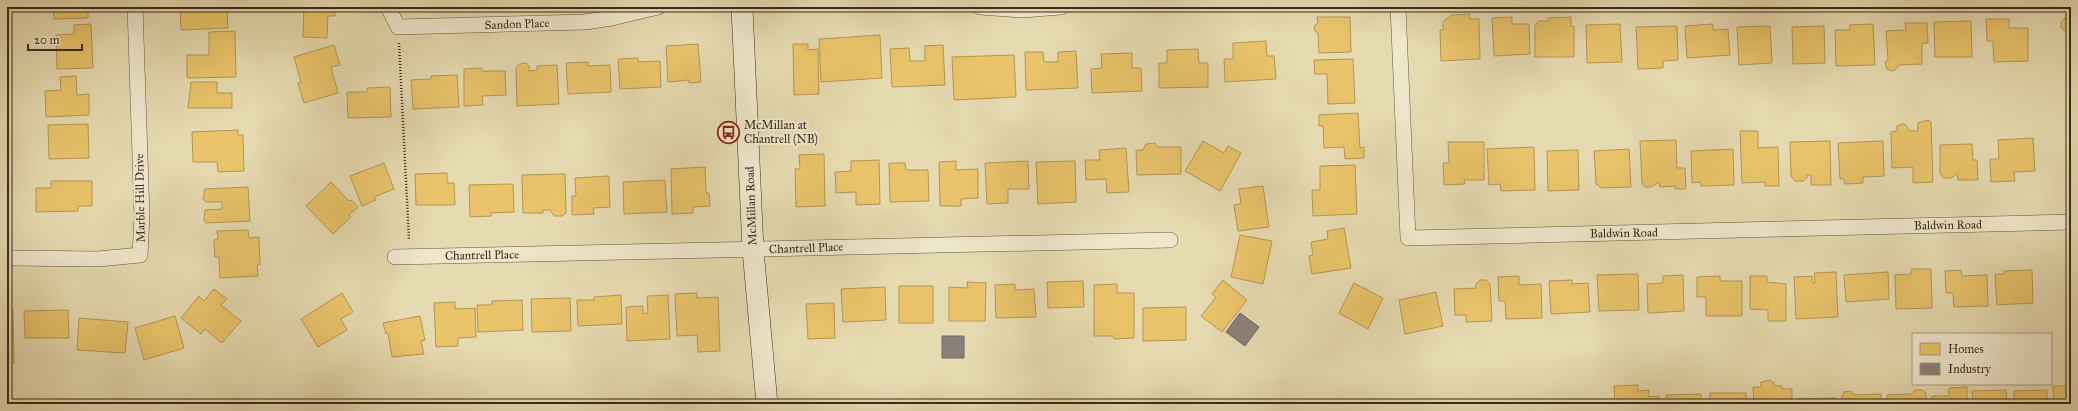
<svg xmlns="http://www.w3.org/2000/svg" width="2078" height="411" font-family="'IM FELL Great Primer',serif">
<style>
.homes{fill:#e9c46a;stroke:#b49653}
.industry{fill:#8a817c;stroke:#716760}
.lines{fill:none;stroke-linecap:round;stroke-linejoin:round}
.street-casing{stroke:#635742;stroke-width:16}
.secondary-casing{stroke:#372b1e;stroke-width:22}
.path{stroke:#372b1e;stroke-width:2.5;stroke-dasharray:1 2;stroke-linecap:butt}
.street{stroke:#efe7cc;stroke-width:15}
.secondary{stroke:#efe7cc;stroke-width:21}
.labels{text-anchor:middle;stroke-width:4;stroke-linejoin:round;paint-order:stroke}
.street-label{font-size:12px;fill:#372b1e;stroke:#efe7cc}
.poi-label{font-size:12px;fill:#372b1e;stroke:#efe7cc;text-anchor:start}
</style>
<rect width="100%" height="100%" fill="#e6dab0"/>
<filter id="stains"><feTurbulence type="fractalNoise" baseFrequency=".005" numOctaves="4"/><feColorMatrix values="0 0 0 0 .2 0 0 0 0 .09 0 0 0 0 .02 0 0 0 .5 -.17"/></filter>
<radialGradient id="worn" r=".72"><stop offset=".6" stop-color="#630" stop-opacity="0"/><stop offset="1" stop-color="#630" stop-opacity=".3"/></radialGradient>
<path class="homes" d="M 53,7 L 88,7 L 88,18 L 54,19 Z
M 180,7 L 227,7 L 228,28 L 181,30 Z
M 304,7 L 335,7 L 335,16 L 328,16 L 327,38 L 303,37 Z
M 1470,14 L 1470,19 L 1479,19 L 1480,59 L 1441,61 L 1440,30 L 1443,30 L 1443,22 L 1451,15 Z
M 1317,17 L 1350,17 L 1351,52 L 1319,53 L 1318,33 L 1315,31 L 1314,26 L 1318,23 Z
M 1512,17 L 1512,24 L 1529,24 L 1530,54 L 1494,56 L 1492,18 Z
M 1571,17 L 1571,26 L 1574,26 L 1574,57 L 1535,57 L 1535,26 L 1538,21 L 1548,21 L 1548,18 Z
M 2065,18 L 2071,18 L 2071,64 L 2069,31 L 2064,31 L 2061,27 L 2061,22 Z
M 1986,19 L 2009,19 L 2009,28 L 2028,28 L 2028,61 L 1994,62 L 1993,41 L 1987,41 Z
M 1971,21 L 1972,57 L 1935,57 L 1934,22 Z
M 1905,23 L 1927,23 L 1928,43 L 1922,43 L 1922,64 L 1899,65 L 1895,70 L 1891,71 L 1887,69 L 1885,62 L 1888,60 L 1886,31 L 1906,30 Z
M 91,24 L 93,68 L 57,69 L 56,35 L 74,34 L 74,25 Z
M 1620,24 L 1622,62 L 1587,63 L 1586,25 Z
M 1713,24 L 1713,30 L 1728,29 L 1730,55 L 1687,58 L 1685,26 Z
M 1873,24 L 1875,65 L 1836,66 L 1835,30 L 1850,30 L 1850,25 Z
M 1677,26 L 1678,60 L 1663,61 L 1663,68 L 1638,69 L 1636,27 Z
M 1770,26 L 1772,63 L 1739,65 L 1737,27 Z
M 1824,26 L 1825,63 L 1793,64 L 1792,27 Z
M 235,31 L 236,77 L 187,78 L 187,55 L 209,55 L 209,32 Z
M 880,35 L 882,78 L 821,82 L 819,39 Z
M 1266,41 L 1267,56 L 1274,56 L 1276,79 L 1225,82 L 1224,59 L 1233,59 L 1233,43 Z
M 698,44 L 701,82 L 689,83 L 689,80 L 668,82 L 666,46 Z
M 793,44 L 808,44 L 808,50 L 818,49 L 819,94 L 794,95 Z
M 334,45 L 340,65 L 331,67 L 338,93 L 304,103 L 298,83 L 301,82 L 294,57 Z
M 943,45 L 945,85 L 892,87 L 890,49 L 909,48 L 910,61 L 925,61 L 925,46 Z
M 1198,49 L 1199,63 L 1208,63 L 1208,87 L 1159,88 L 1159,63 L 1167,63 L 1167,50 Z
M 1076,51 L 1078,88 L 1026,90 L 1025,52 L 1043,52 L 1044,62 L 1058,62 L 1058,52 Z
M 1132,53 L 1132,68 L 1141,68 L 1142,91 L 1092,93 L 1091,69 L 1102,68 L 1101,54 Z
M 1014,55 L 1016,97 L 954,100 L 952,57 Z
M 638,58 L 638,62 L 660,61 L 661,87 L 620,89 L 618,59 Z
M 1353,59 L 1355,103 L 1328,104 L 1327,74 L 1315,74 L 1314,60 Z
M 588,62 L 588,66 L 610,65 L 611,92 L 568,94 L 566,63 Z
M 526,63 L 529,66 L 529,71 L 537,70 L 537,66 L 557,65 L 559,104 L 517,106 L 516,68 L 519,64 Z
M 482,68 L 482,71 L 505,71 L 506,95 L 482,96 L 483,105 L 464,106 L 464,69 Z
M 457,75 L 459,107 L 413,109 L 411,80 L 431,79 L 431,76 Z
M 76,76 L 77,95 L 89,94 L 89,115 L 46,117 L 45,91 L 61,90 L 60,77 Z
M 191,82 L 217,82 L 217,93 L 232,93 L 232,108 L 188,108 Z
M 390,87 L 391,117 L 348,118 L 347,92 L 367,92 L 367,88 Z
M 2069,90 L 2071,90 L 2071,129 L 2069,129 Z
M 1358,113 L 1360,148 L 1364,147 L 1364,158 L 1345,159 L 1344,147 L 1324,148 L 1323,126 L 1319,126 L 1319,115 Z
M 1928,120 L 1931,122 L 1933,182 L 1913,183 L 1913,167 L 1892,168 L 1891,132 L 1897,131 L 1897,126 L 1902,124 L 1905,124 L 1910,131 L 1918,131 L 1918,123 Z
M 88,124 L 89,158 L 49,159 L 48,125 Z
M 238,130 L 238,135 L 243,135 L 244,171 L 218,172 L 217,162 L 193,162 L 192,132 Z
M 1740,131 L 1758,131 L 1758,148 L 1778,147 L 1779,186 L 1765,186 L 1765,182 L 1742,183 Z
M 2033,138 L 2035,171 L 2014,172 L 2015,181 L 1991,182 L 1990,159 L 1999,159 L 1998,140 Z
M 1676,140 L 1677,168 L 1685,168 L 1686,189 L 1675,189 L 1675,186 L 1660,187 L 1659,182 L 1651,187 L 1645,187 L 1642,183 L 1640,141 Z
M 1203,141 L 1224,153 L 1228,146 L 1241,153 L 1220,191 L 1185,171 Z
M 1830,141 L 1831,185 L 1811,185 L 1811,175 L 1807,175 L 1807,178 L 1803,181 L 1795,181 L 1791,176 L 1790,142 Z
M 1883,141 L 1884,176 L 1863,177 L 1863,183 L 1845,184 L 1844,179 L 1840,179 L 1838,143 Z
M 1448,142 L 1484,142 L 1484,180 L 1464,180 L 1465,184 L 1444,185 L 1443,163 L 1449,163 Z
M 2068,142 L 2071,142 L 2071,179 L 2069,179 Z
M 1155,143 L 1158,147 L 1181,147 L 1181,174 L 1137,175 L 1136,150 L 1143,150 L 1146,144 Z
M 1972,144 L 1973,160 L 1977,160 L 1978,180 L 1958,180 L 1957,173 L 1952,178 L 1943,178 L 1940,173 L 1940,145 Z
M 1534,147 L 1535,190 L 1501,191 L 1500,184 L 1489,185 L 1487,149 Z
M 1126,148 L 1129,192 L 1107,193 L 1106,179 L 1086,180 L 1085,160 L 1100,160 L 1099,150 Z
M 1629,149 L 1631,187 L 1602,188 L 1596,184 L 1594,151 Z
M 1733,149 L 1734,185 L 1701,186 L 1700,182 L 1692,183 L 1691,151 Z
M 1578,150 L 1579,190 L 1548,191 L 1547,151 Z
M 824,154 L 825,206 L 796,207 L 795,169 L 800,169 L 799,155 Z
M 879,160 L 880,204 L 856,205 L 856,192 L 836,193 L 835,172 L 851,171 L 851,161 Z
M 956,161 L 956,170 L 978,169 L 978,198 L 961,199 L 961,206 L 940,206 L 939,162 Z
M 1028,161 L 1029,189 L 1008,189 L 1008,203 L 987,204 L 985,163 Z
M 1075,161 L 1076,202 L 1038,204 L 1036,162 Z
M 384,163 L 394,189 L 374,197 L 376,200 L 362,206 L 350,176 Z
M 889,163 L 905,163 L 906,170 L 928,170 L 929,201 L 890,202 Z
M 1355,165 L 1357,214 L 1313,216 L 1312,190 L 1320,190 L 1320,166 Z
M 705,167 L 706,193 L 709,193 L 710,206 L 693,207 L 693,213 L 672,214 L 671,169 Z
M 447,173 L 447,183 L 454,183 L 455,205 L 416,205 L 415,174 Z
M 565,174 L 566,213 L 562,216 L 554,216 L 550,210 L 543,210 L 543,213 L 523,213 L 522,175 Z
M 609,176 L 610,207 L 593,208 L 594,214 L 572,215 L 572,196 L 576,196 L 575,178 Z
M 665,180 L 667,212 L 624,214 L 623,182 Z
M 51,181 L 92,181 L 92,206 L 78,206 L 78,211 L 36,212 L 36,188 L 51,188 Z
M 331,182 L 349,201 L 351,200 L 358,207 L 349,215 L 351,217 L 333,234 L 306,206 Z
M 513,184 L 514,212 L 491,213 L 491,216 L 470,217 L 469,185 Z
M 1263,186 L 1269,227 L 1238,231 L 1234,205 L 1241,204 L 1239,189 Z
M 248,187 L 250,221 L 206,223 L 204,220 L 205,210 L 222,209 L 222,202 L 206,202 L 203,199 L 205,189 Z
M 1344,228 L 1351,268 L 1312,274 L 1309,256 L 1313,255 L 1311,242 L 1328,239 L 1327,231 Z
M 248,230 L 249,238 L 259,237 L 260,265 L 257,265 L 258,276 L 220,278 L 219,257 L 215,257 L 214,240 L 218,239 L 217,231 Z
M 1240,235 L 1272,241 L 1263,284 L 1231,277 Z
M 1911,269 L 1931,269 L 1932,308 L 1896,309 L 1895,275 L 1911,274 Z
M 1961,270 L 1962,276 L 1987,275 L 1988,306 L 1954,307 L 1953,293 L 1946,293 L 1945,271 Z
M 2032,270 L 2033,303 L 1997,305 L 1995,274 L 2004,274 L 2004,271 Z
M 1836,272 L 1838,317 L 1796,319 L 1794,277 L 1812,276 L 1812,283 L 1815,283 L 1814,273 Z
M 1888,272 L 1889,299 L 1846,302 L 1844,275 Z
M 1638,274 L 1639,310 L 1599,311 L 1597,275 Z
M 1683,275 L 1684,311 L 1648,313 L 1647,284 L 1663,283 L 1663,276 Z
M 1519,276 L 1519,285 L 1541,284 L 1542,318 L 1506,319 L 1505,301 L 1499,301 L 1498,277 Z
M 1720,276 L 1720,281 L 1742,281 L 1742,316 L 1706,316 L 1706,297 L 1697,297 L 1697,277 Z
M 1750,276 L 1767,276 L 1767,282 L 1786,284 L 1786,321 L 1768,321 L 1768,310 L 1750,309 Z
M 1223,280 L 1247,300 L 1222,332 L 1201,316 L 1216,297 L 1212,294 Z
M 1480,280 L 1486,280 L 1490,284 L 1492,321 L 1466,322 L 1466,315 L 1455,315 L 1454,289 L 1476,288 L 1476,284 Z
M 1572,280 L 1572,284 L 1588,283 L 1590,312 L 1551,314 L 1549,281 Z
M 1083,281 L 1084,307 L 1048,308 L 1047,282 Z
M 967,282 L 986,283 L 985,321 L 949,321 L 949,287 L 968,288 Z
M 1354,283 L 1383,298 L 1368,329 L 1339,313 Z
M 1015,284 L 1015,290 L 1034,289 L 1036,317 L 996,318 L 995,285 Z
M 1117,284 L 1117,293 L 1134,293 L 1134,338 L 1114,339 L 1113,336 L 1094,336 L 1094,285 Z
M 899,286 L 933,286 L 933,323 L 899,323 Z
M 885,287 L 886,320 L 843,322 L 841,289 Z
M 214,289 L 227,299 L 221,305 L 241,321 L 222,343 L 205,329 L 201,334 L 181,318 L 199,296 L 204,301 Z
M 1436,292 L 1443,326 L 1405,334 L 1399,300 Z
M 342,293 L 353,312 L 341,319 L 347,330 L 318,347 L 301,319 Z
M 697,293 L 697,298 L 718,297 L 720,351 L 698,352 L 697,335 L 677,336 L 675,294 Z
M 621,295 L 622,324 L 578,326 L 577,300 L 594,300 L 594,297 Z
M 668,295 L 670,339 L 627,341 L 626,307 L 643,306 L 643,314 L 648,313 L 647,296 Z
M 570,298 L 571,331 L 532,332 L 531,299 Z
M 522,300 L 523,330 L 478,332 L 477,305 L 492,305 L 492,301 Z
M 455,302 L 455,309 L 475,308 L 476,337 L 458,338 L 458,346 L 436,347 L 434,303 Z
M 834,303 L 835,338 L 808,339 L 806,304 Z
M 1186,307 L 1186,340 L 1143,341 L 1143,308 Z
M 7,310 L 13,310 L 14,363 L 7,363 Z
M 68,310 L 69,338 L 25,338 L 24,311 Z
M 175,316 L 184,348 L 144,360 L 135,328 Z
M 420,316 L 425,340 L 421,341 L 424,354 L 392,357 L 388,333 L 386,334 L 383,323 Z
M 79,318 L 128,322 L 125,353 L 77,350 Z
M 1770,380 L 1774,383 L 1774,386 L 1782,386 L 1782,389 L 1792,389 L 1792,404 L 1754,404 L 1753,387 L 1761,387 L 1761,382 Z
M 1638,385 L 1638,391 L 1649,390 L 1649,397 L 1659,396 L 1660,404 L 1615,404 L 1614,386 Z
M 2053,386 L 2069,386 L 2071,404 L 2054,404 Z
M 1967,387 L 1967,404 L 1932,404 L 1932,396 L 1949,396 L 1949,388 Z
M 1915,390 L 1922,390 L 1926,393 L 1926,404 L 1887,404 L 1887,395 L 1911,394 Z
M 2006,390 L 2007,404 L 1973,404 L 1972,391 Z
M 2047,390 L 2047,404 L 2014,404 L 2014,391 Z
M 1851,391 L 1854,395 L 1881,394 L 1882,404 L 1842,404 L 1842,396 L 1844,392 Z
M 1710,393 L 1746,393 L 1746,404 L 1710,404 Z
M 1701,394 L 1701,404 L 1667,404 L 1666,395 Z
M 1836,398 L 1837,404 L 1797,404 L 1797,399 Z"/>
<path class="industry" d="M 1240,313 L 1259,327 L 1245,346 L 1226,332 Z
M 942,336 L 964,336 L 964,358 L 942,358 Z"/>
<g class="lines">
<defs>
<path id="street" d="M 388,7 L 398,27 L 585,22 L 612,18 L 658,7
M 980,7 L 1022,10 L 1061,7
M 1398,7 L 1408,238 L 2071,222
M 395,257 L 1170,240
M 7,258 L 98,259 L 140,255 L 142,217 L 135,7"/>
<path id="secondary" d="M 742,7 L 753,250 L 767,404"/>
</defs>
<use href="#street" class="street-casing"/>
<use href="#secondary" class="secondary-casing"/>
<path class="path" d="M 399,43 L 409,240"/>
<use href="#street" class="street"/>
<use href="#secondary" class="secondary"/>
</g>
<defs>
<symbol id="bus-ring" viewBox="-11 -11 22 22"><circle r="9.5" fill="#efe7cc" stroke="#8f2418" stroke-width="1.5"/><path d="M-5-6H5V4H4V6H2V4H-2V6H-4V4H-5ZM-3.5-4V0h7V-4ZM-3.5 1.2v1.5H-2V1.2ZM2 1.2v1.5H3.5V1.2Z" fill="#8f2418"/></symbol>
</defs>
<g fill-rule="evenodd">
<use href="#bus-ring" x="716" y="120" width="25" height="25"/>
</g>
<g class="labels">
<g class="street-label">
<text transform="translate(517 24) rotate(-2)" y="4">Sandon Place</text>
<text transform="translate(140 198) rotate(-91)" y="4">Marble Hill Drive</text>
<text transform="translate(751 206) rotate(-92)" y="4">McMillan Road</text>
<text transform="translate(1948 225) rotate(-1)" y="4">Baldwin Road</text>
<text transform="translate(1624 233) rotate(-1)" y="4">Baldwin Road</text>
<text transform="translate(806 248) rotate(-2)" y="4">Chantrell Place</text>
<text transform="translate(482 255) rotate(-1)" y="4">Chantrell Place</text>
</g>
<g class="poi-label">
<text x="744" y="129">McMillan at<tspan x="744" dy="14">Chantrell (NB)</tspan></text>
</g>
</g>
<rect width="2078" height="411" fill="none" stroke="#e6dab0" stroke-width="24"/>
<rect x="8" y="8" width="2062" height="395" fill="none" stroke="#372b1e" stroke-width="2"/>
<rect x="12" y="12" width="2054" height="387" fill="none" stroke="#372b1e"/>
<rect x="1912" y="333" width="140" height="52" fill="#efe7cc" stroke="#a59c86"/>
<rect x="1920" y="343" width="20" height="12" fill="#e9c46a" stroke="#a59c86"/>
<text x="1948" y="353" font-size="12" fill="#372b1e">Homes</text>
<rect x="1920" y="363" width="20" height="12" fill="#8a817c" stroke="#a59c86"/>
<text x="1948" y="373" font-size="12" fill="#372b1e">Industry</text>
<path d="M28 44v6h54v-6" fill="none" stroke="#372b1e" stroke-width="2"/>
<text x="34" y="44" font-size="12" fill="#372b1e" stroke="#efe7cc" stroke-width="3" paint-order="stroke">20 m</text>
<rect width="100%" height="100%" filter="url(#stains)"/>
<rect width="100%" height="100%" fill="url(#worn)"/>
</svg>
